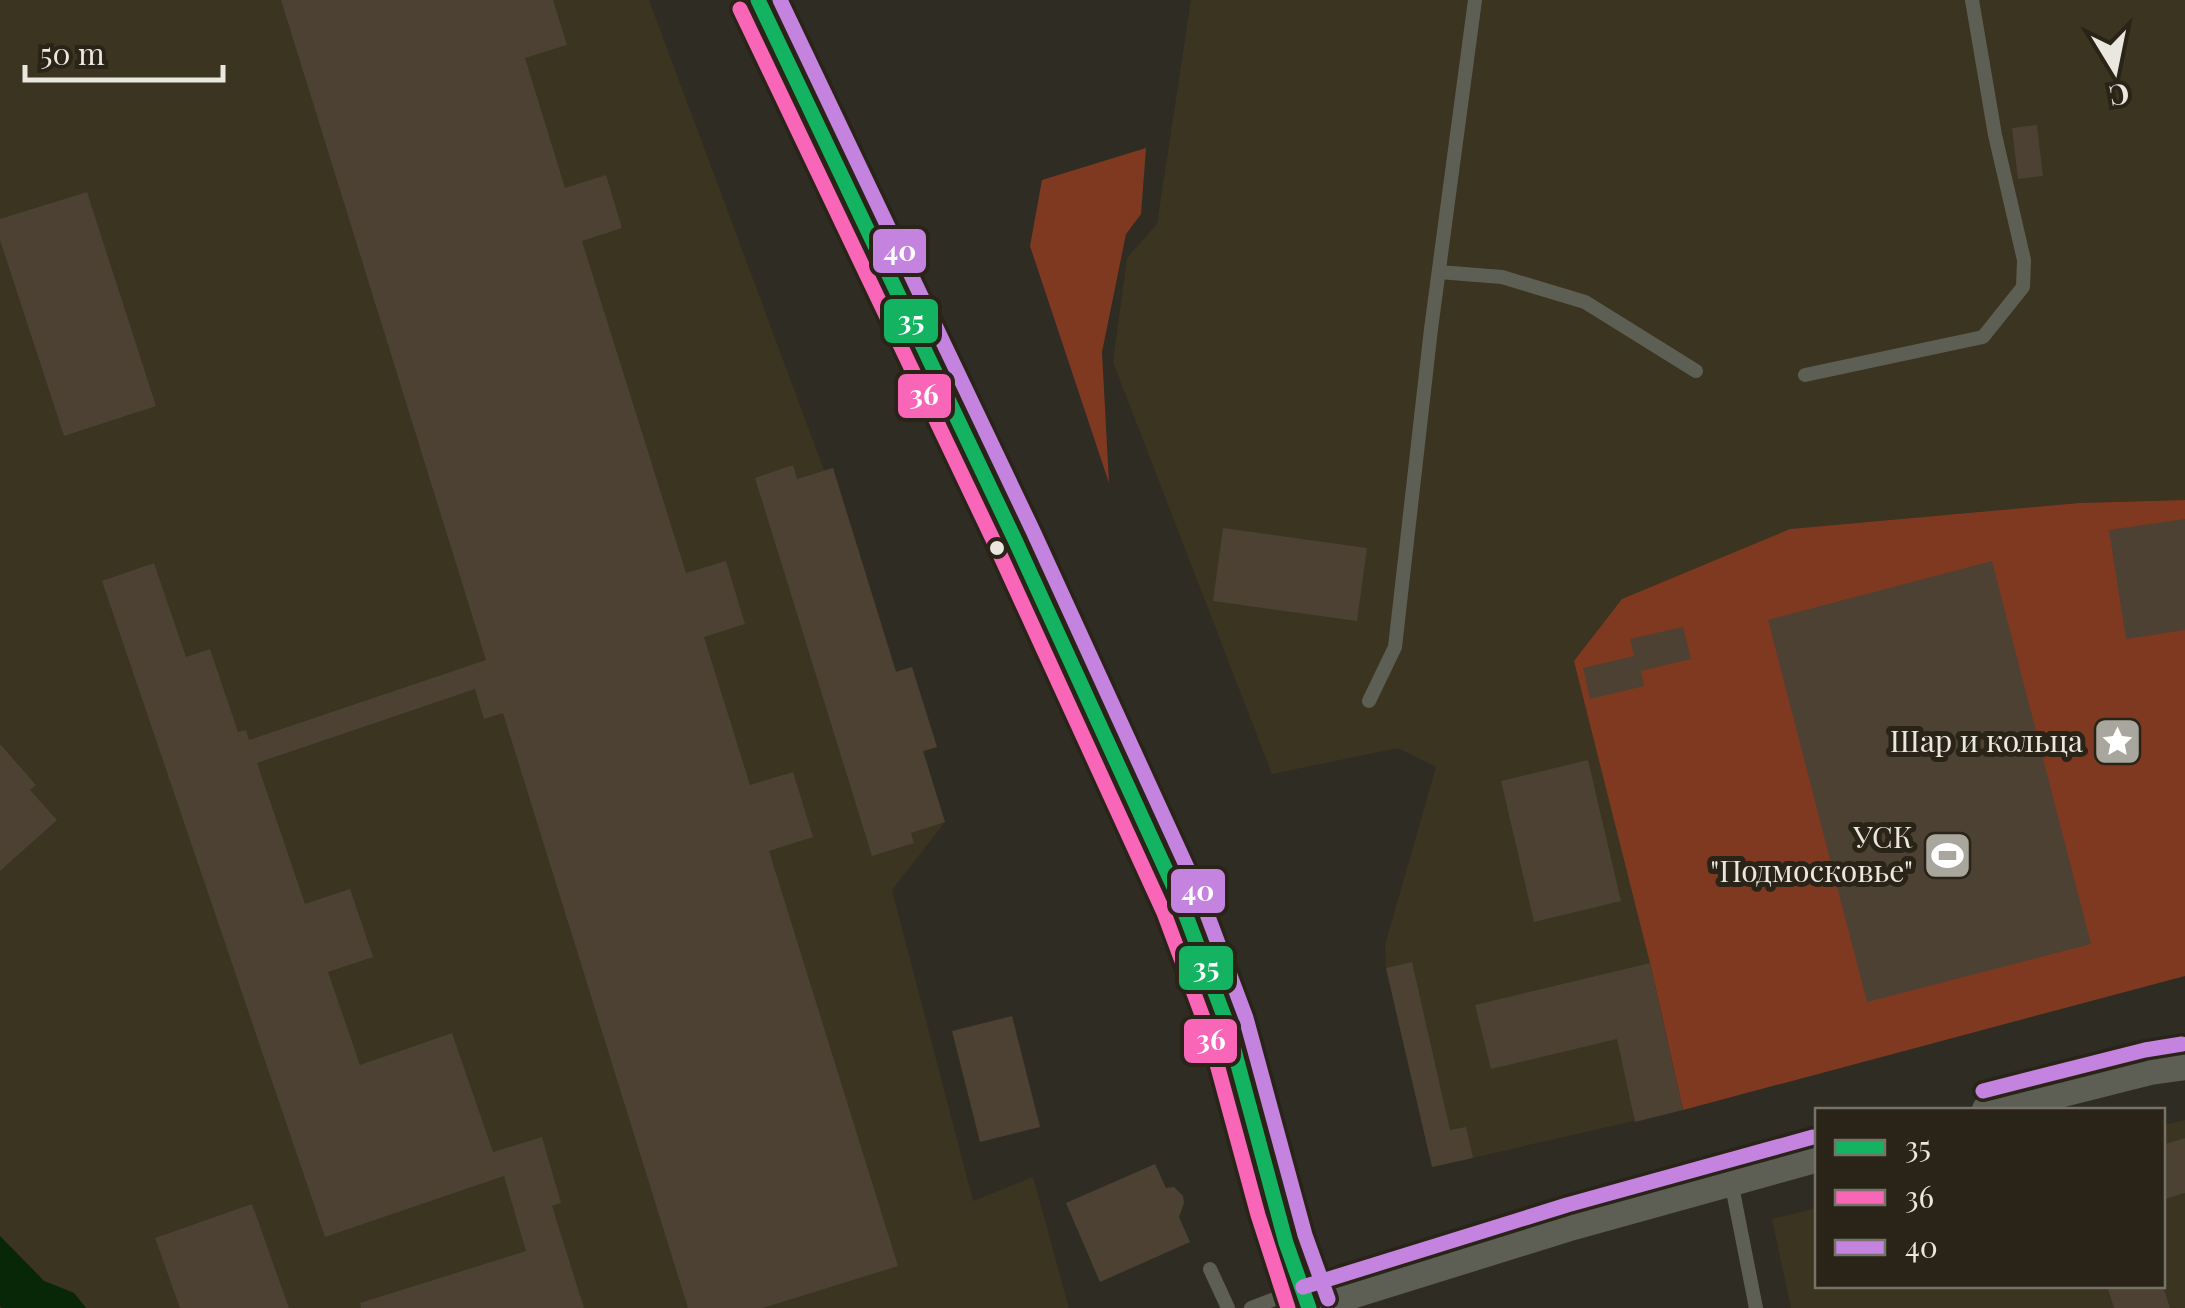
<svg xmlns="http://www.w3.org/2000/svg" width="2185" height="1308" font-family="'Playfair Display',serif">
<style>
.built{fill:#3a3421}
.green{fill:#7f3921}
.water{fill:#072706}
.building{fill:#4c4133}
.lines{fill:none;stroke-linecap:round;stroke-linejoin:round}
.service{stroke:#5e5f54;stroke-width:14}
.tertiary{stroke:#5e5f54;stroke-width:32}
.bus-1-casing{stroke:#292417;stroke-width:22}
.bus-2-casing{stroke:#292417;stroke-width:22}
.bus-3-casing{stroke:#292417;stroke-width:22}
.bus-1{stroke:#13b361;stroke-width:15}
.bus-2{stroke:#fa66b7;stroke-width:15}
.bus-3{stroke:#c483df;stroke-width:15}
.bus-dot{fill:#eae7de;stroke:#292417;stroke-width:4}
.labels{text-anchor:middle;stroke-width:10;stroke-linejoin:round;paint-order:stroke}
.poi-label{font-size:30px;fill:#eae7de;stroke:#292417;text-anchor:end}
.line-badge{stroke:#292417;stroke-width:4}
.badge-label{font-size:28px;text-anchor:middle;font-weight:bold;fill:#fff}
</style>
<rect width="100%" height="100%" fill="#2f2c24"/>
<path class="built" d="M 0,0 L 649,0 L 824,470 L 833,468 L 896,671 L 912,667 L 937,747 L 923,752 L 945,822 L 892,890 L 973,1201 L 1033,1177 L 1069,1308 L 86,1308 L 74,1293 L 44,1281 L 0,1236 Z
M 1191,0 L 2185,0 L 2185,500 L 2079,503 L 1790,529 L 1650,963 L 1683,1110 L 1432,1167 L 1386,968 L 1385,945 L 1436,767 L 1398,748 L 1272,774 L 1113,362 L 1127,258 L 1157,224 Z
M 2185,1120 L 2185,1308 L 1791,1308 L 1772,1219 L 1817,1208 L 1818,1286 L 2162,1286 L 2163,1125 Z"/>
<path class="green" d="M 1146,148 L 1141,214 L 1126,234 L 1102,352 L 1109,483 L 1030,246 L 1042,180 Z
M 2185,500 L 2185,976 L 1683,1110 L 1650,963 L 1574,661 L 1622,599 L 1790,529 L 2079,503 Z"/>
<path class="water" d="M 0,1236 L 44,1281 L 74,1293 L 86,1308 L 2,1308 L 0,1306 Z"/>
<path class="building" d="M 281,0 L 553,0 L 567,45 L 525,58 L 565,188 L 606,175 L 622,228 L 582,241 L 686,573 L 726,561 L 745,624 L 704,637 L 750,785 L 793,772 L 813,837 L 769,851 L 898,1266 L 763,1308 L 688,1308 L 503,713 L 484,719 L 475,689 L 257,763 L 305,904 L 350,889 L 373,957 L 328,972 L 360,1065 L 452,1033 L 493,1152 L 542,1137 L 561,1203 L 552,1206 L 584,1308 L 361,1308 L 360,1303 L 526,1251 L 504,1176 L 325,1237 L 102,581 L 154,563 L 186,657 L 210,649 L 238,732 L 246,730 L 249,740 L 486,660 Z
M 2037,125 L 2043,176 L 2018,179 L 2012,128 Z
M 87,192 L 156,406 L 64,436 L 0,240 L 0,219 Z
M 793,465 L 797,479 L 833,468 L 896,672 L 912,667 L 937,747 L 923,751 L 945,822 L 911,833 L 914,843 L 872,856 L 755,478 Z
M 2185,519 L 2185,630 L 2126,639 L 2109,530 Z
M 1223,528 L 1367,548 L 1357,621 L 1213,601 Z
M 1992,561 L 2091,944 L 1867,1002 L 1768,620 Z
M 1683,627 L 1691,659 L 1641,671 L 1644,686 L 1590,699 L 1583,668 L 1634,656 L 1630,639 Z
M 0,744 L 36,785 L 30,790 L 57,820 L 0,871 Z
M 1588,760 L 1621,901 L 1534,922 L 1501,781 Z
M 1412,962 L 1450,1130 L 1466,1127 L 1473,1158 L 1432,1167 L 1386,968 Z
M 1650,963 L 1683,1110 L 1635,1122 L 1617,1039 L 1491,1069 L 1475,1005 Z
M 1012,1016 L 1040,1127 L 980,1142 L 952,1031 Z
M 2185,1138 L 2185,1193 L 2162,1200 L 2162,1145 Z
M 1155,1164 L 1166,1188 L 1174,1187 L 1183,1196 L 1184,1203 L 1179,1217 L 1190,1242 L 1100,1282 L 1066,1203 Z
M 252,1204 L 289,1308 L 180,1308 L 155,1238 Z
M 2107,1286 L 2163,1286 L 2170,1308 L 2114,1308 Z"/>
<g class="lines">
<path class="service" d="M 1439,272 L 1502,277 L 1585,302 L 1696,371
M 1805,375 L 1983,337 L 2023,287 L 2024,260 L 1995,135 L 1972,0
M 1369,701 L 1395,647 L 1431,329 L 1475,0
M 1731,1181 L 1756,1308
M 1210,1269 L 1228,1308
M 1251,1308 L 1301,1289"/>
<path class="tertiary" d="M 758,0 L 1015,540 L 1182,905 C 1200,950 1218,995 1232,1042 C 1259,1131 1275,1222 1309,1308
M 1988,1110 L 2150,1069 L 2185,1064
M 1309,1306 L 1573,1224 L 1818,1156"/>
<defs>
<path id="bus-1" d="M 758,0 L 1015,540 L 1182,905 L 1227,1024 L 1286,1243 L 1309,1308"/>
<path id="bus-2" d="M 740,9 L 997,548 L 1164,913 L 1208,1031 L 1258,1215 L 1288,1308"/>
<path id="bus-3" d="M 780,0 L 1033,531 L 1201,898 L 1246,1018 L 1305,1235 L 1328,1299
M 1983,1091 L 2145,1050 L 2182,1044
M 1303,1287 L 1567,1205 L 1813,1137"/>
</defs>
<use href="#bus-1" class="bus-1-casing"/>
<use href="#bus-2" class="bus-2-casing"/>
<use href="#bus-3" class="bus-3-casing"/>
<use href="#bus-1" class="bus-1"/>
<use href="#bus-2" class="bus-2"/>
<use href="#bus-3" class="bus-3"/>
</g>
<defs>
<symbol id="sight-square" viewBox="-11 -11 22 22"><rect x="-9" y="-9" width="18" height="18" rx="4" fill="#a9a69d" stroke="#292417"/><path d="M0-6L1.8-2.2L6-1.7L2.9 1.2L3.7 5.4L0 3.3L-3.7 5.4L-2.9 1.2L-6-1.7L-1.8-2.2Z" fill="#fff"/></symbol>
<symbol id="stadium-square" viewBox="-11 -11 22 22"><rect x="-9" y="-9" width="18" height="18" rx="4" fill="#a9a69d" stroke="#292417"/><path d="M0-5a6.5 5 0 1 0 0 10a6.5 5 0 1 0 0-10ZM-3.5-1.8h7v3.6h-7Z" fill="#fff"/></symbol>
</defs>
<g fill-rule="evenodd">
<use href="#sight-square" x="2090" y="714" width="55" height="55"/>
<use href="#stadium-square" x="1920" y="828" width="55" height="55"/>
</g>
<circle class="bus-dot" cx="997" cy="548" r="9"/>
<g class="labels">
<g class="poi-label">
<text x="2083" y="752">Шар и кольца</text>
<text x="1913" y="848">УСК<tspan x="1913" dy="34">"Подмосковье"</tspan></text>
</g>
</g>
<g class="line-badge">
<rect x="871" y="227" width="57" height="48" rx="10" fill="#c483df"/>
<rect x="882" y="297" width="58" height="48" rx="10" fill="#13b361"/>
<rect x="896" y="372" width="57" height="48" rx="10" fill="#fa66b7"/>
<rect x="1169" y="867" width="58" height="48" rx="10" fill="#c483df"/>
<rect x="1177" y="944" width="58" height="48" rx="10" fill="#13b361"/>
<rect x="1182" y="1017" width="57" height="48" rx="10" fill="#fa66b7"/>
</g>
<g class="badge-label">
<text x="900" y="261">40</text>
<text x="911" y="331">35</text>
<text x="924" y="405">36</text>
<text x="1198" y="901">40</text>
<text x="1206" y="978">35</text>
<text x="1211" y="1050">36</text>
</g>
<rect x="1815" y="1108" width="350" height="180" fill="#292417" stroke="#767267" stroke-width="2.5"/>
<rect x="1835" y="1140" width="50" height="15" fill="#13b361" stroke="#767267" stroke-width="2.5"/>
<text x="1905" y="1158" font-size="30" fill="#eae7de">35</text>
<rect x="1835" y="1190" width="50" height="15" fill="#fa66b7" stroke="#767267" stroke-width="2.5"/>
<text x="1905" y="1208" font-size="30" fill="#eae7de">36</text>
<rect x="1835" y="1240" width="50" height="15" fill="#c483df" stroke="#767267" stroke-width="2.5"/>
<text x="1905" y="1258" font-size="30" fill="#eae7de">40</text>
<g transform="translate(2115 70) rotate(170)" stroke="#292417" stroke-width="8" paint-order="stroke">
<path d="M0-8L18 38L0 25L-18 38Z" fill="#eae7de"/>
<text y="-15" font-size="28" font-weight="bold" text-anchor="middle" fill="#eae7de">С</text>
</g>
<path d="M25 65v15h198v-15" fill="none" stroke="#eae7de" stroke-width="5"/>
<text x="40" y="65" font-size="30" fill="#eae7de" stroke="#292417" stroke-width="8" paint-order="stroke">50 m</text>
</svg>
